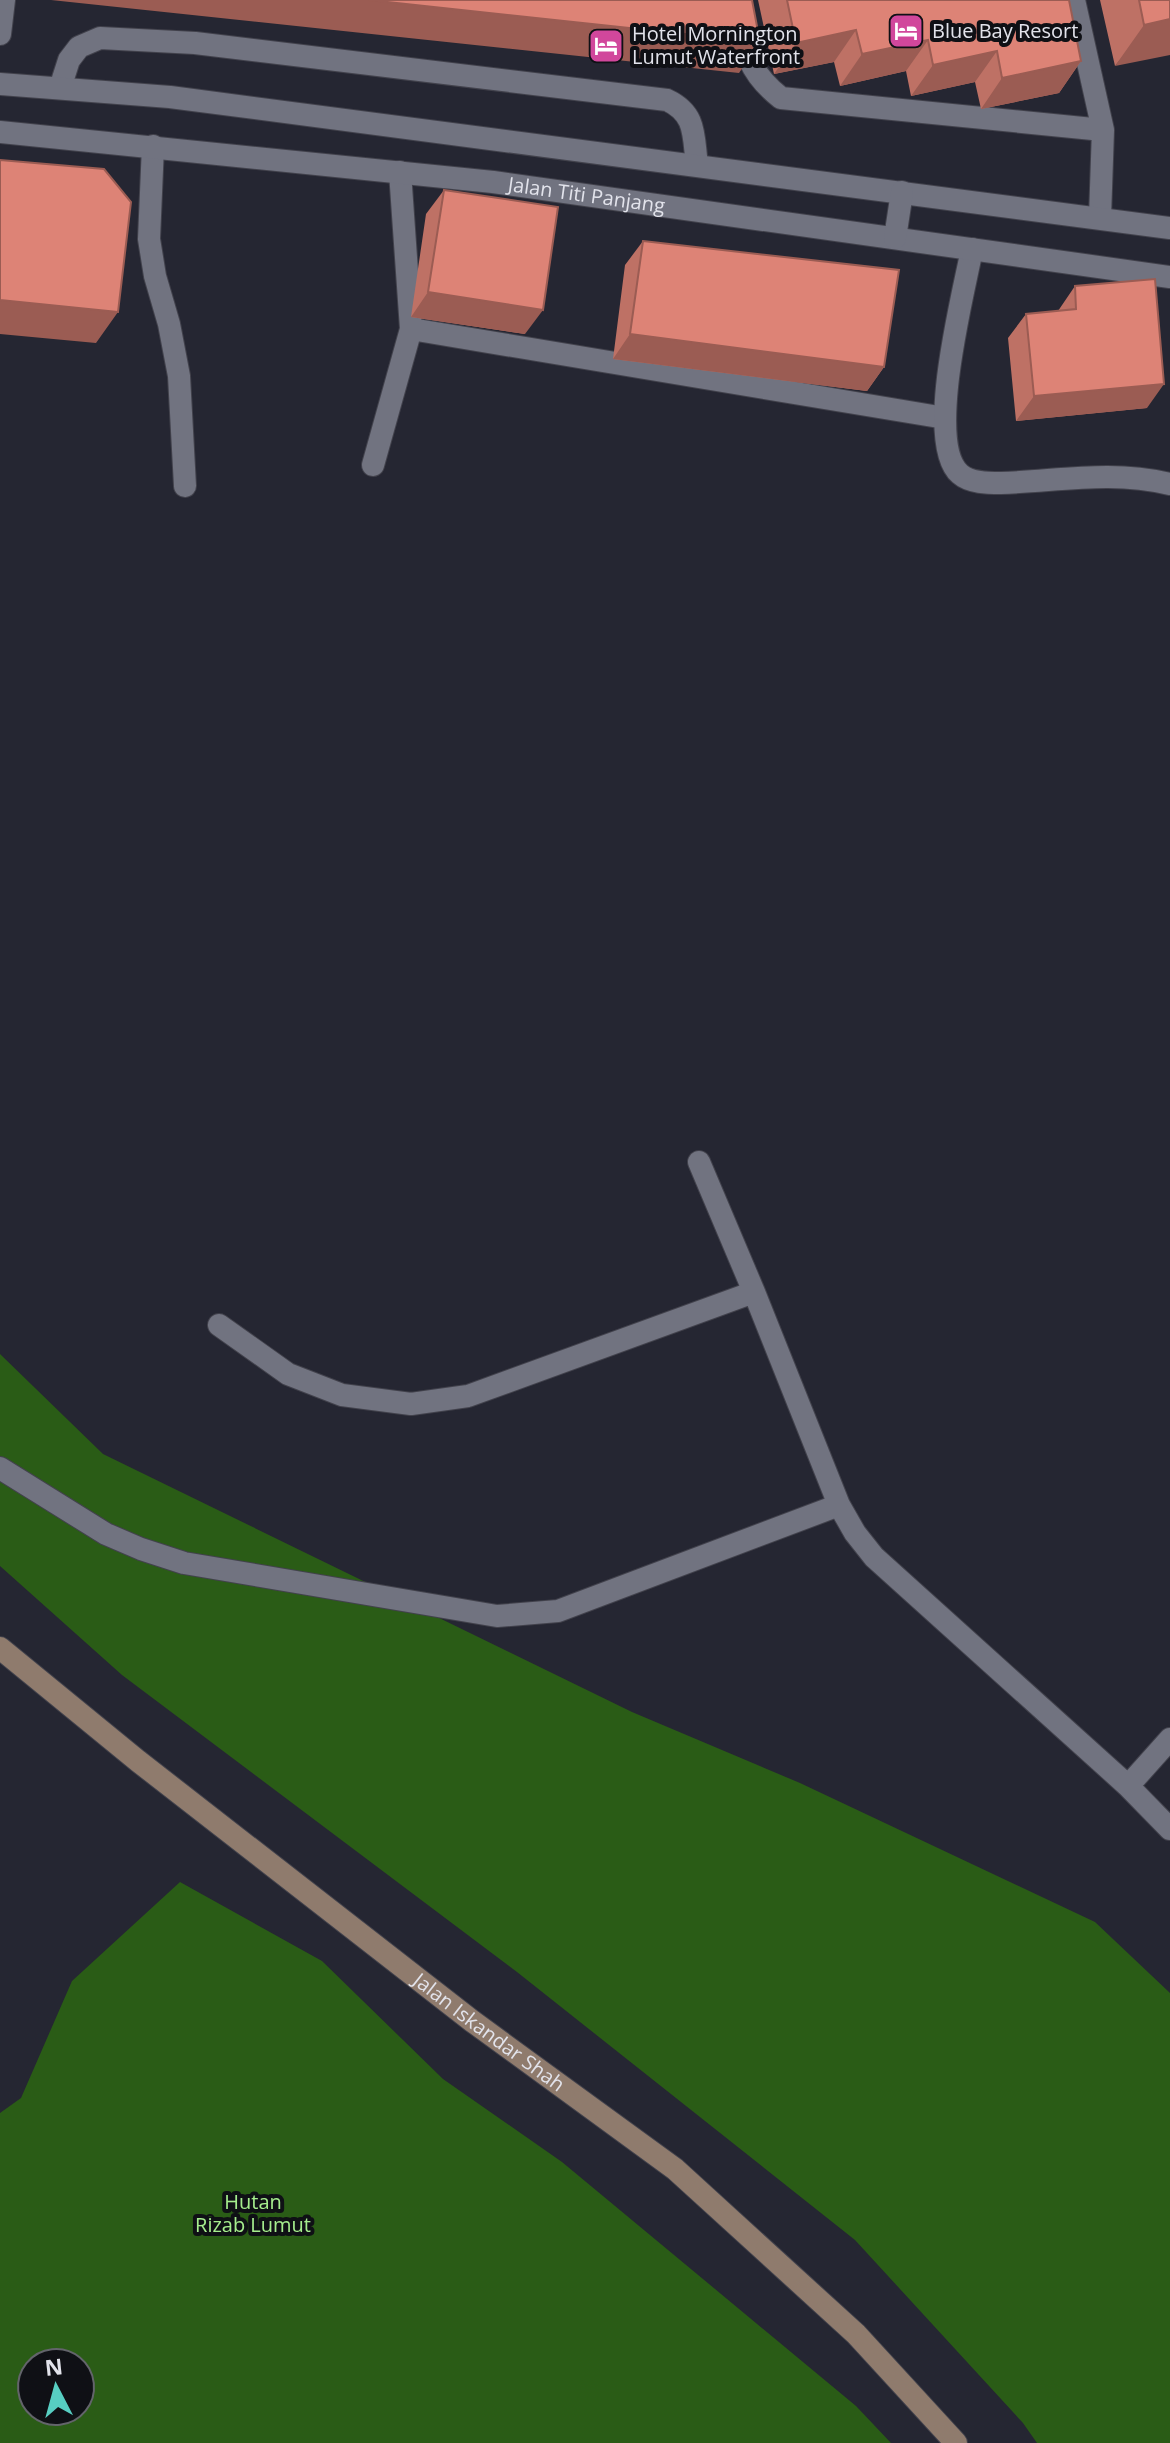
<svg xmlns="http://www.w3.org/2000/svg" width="1170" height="2443" font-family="'Open Sans',sans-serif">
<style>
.forest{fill:#2a5c16;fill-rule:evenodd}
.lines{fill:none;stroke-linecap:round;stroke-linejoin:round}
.service-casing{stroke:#42424c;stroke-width:24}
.minor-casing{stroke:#42424c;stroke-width:24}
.tertiary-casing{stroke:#42424c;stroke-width:24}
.secondary-casing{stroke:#42424c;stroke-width:24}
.service{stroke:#717380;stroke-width:22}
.minor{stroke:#717380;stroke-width:22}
.tertiary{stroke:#717380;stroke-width:22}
.secondary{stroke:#8f7b6d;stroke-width:22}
.wall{fill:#be7165}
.shaded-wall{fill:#9b5c53}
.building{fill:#dd8376;stroke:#9b5c53;stroke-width:2}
.labels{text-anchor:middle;stroke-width:8;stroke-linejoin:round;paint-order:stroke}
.poi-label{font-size:20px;fill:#e2e3eb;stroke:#0f1015;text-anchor:start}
.street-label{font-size:20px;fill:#e2e3eb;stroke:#0f1015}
.park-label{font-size:20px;fill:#a6ee8e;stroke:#0f1015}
</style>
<rect width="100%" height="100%" fill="#252632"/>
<path class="forest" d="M 0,1354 L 103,1454 L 632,1712 L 800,1783 L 1095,1922 L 1170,1993 L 1170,2443 L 1037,2443 L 1023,2423 L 855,2240 L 517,1972 L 122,1675 L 0,1566 Z
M 180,1882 L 322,1961 L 443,2079 L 562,2162 L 856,2406 L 891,2443 L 0,2443 L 0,2113 L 21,2098 L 72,1981 ZM 80,2363 L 80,2411 L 32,2411 L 32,2363 Z"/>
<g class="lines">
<defs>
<path id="service" d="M 736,0 C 744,45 744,69 781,98 L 1103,130
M 1074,0 L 1103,130 L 1100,217
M 0,34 L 4,0
M 60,88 L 69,60 L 79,47 L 100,38 L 195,43 L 667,100 C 697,114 693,136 697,165
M 153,146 L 149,239 L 155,276 L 169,324 L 179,376 L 185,486
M 400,172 L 411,329 L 945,418
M 373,465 L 411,329"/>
<path id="minor" d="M 972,249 C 964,292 924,443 960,474 C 970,483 988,483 1001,483 C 1060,481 1111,470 1170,484
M 699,1162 L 754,1292 L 839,1505 L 855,1533 L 874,1557 L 1128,1786 L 1170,1829
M 219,1325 L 288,1374 L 342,1395 L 411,1404 L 468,1396 L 754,1292
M 0,1468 L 106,1534 L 141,1549 L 184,1563 L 497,1616 L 558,1611 L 839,1505
M 1128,1786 L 1170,1739"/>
<g id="tertiary">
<path d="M 0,84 L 170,97 L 1170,228"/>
<path id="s1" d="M 0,132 L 493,182 L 1170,277"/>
<path d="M 895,238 L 902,192"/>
</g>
<g id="secondary">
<path id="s2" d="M 0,1648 L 138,1761 L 472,2021 L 675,2169 L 856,2334 L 956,2443"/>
</g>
</defs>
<use href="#service" class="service-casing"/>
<use href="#minor" class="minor-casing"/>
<use href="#tertiary" class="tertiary-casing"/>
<use href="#secondary" class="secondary-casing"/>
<use href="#service" class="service"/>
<use href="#minor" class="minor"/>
<use href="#tertiary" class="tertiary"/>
<use href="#secondary" class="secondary"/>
</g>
<path class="wall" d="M 758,0 L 1069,0 L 1081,61 L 1059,93 L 981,109 L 975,82 L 911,96 L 906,71 L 840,86 L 834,62 L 774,74 Z
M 1100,0 L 1170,0 L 1115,66 Z
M 444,190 L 525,334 L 411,317 L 426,214 Z
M 643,241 L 884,367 L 867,391 L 613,359 L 625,265 Z
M 1075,286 L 1147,408 L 1016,421 L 1008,338 L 1026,314 L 1058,311 Z"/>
<path class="shaded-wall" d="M 51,0 L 369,0 L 760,42 L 739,73 Z
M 1170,19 L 1170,55 L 1115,66 L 1144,25 Z
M 856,30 L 834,62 L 774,74 L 796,43 Z
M 928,40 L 906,71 L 840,86 L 862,54 Z
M 997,51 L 975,82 L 911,96 L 933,65 Z
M 1081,61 L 1059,93 L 981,109 L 1002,78 Z
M 428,292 L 543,310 L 525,334 L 411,317 Z
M 0,300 L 118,312 L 96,343 L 0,334 Z
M 630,334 L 884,367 L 867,391 L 613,359 Z
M 1164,384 L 1147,408 L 1016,421 L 1034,396 Z"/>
<path class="building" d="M 369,0 L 752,0 L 760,42 Z
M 787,0 L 1069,0 L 1081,61 L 1002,78 L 997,51 L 933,65 L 928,40 L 862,54 L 856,30 L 796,43 Z
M 1139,0 L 1170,0 L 1170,19 L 1144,25 Z
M 0,160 L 104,169 L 131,202 L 118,312 L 0,300 Z
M 444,190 L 558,207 L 543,310 L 428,292 Z
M 643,241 L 899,270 L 884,367 L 630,334 Z
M 1155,279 L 1164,384 L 1034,396 L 1026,314 L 1076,309 L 1075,286 Z"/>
<defs>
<symbol id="hotel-square" viewBox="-11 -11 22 22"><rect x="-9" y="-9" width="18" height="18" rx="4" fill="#d1479c" stroke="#0f1015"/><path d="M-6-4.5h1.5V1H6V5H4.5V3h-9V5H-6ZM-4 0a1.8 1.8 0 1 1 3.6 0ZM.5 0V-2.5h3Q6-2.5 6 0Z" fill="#fff"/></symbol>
</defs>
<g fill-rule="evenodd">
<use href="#hotel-square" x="886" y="11" width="40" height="40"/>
<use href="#hotel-square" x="586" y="26" width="40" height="40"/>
</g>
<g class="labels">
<g class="poi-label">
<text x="932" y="38">Blue Bay Resort</text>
<text x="632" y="41">Hotel Mornington<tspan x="632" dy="23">Lumut Waterfront</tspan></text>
</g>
<g class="street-label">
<text dy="7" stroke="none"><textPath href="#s1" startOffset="590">Jalan Titi Panjang</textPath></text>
<text dy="7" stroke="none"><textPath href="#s2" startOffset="622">Jalan Iskandar Shah</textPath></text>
</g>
<g class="park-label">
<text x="253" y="2209">Hutan<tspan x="253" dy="23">Rizab Lumut</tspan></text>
</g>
</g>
<g transform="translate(56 2387) rotate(354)"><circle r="38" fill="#0f1015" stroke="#63646b" stroke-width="2"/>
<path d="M0-6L14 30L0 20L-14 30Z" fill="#57cec2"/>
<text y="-12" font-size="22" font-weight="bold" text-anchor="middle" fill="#e2e3eb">N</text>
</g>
</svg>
